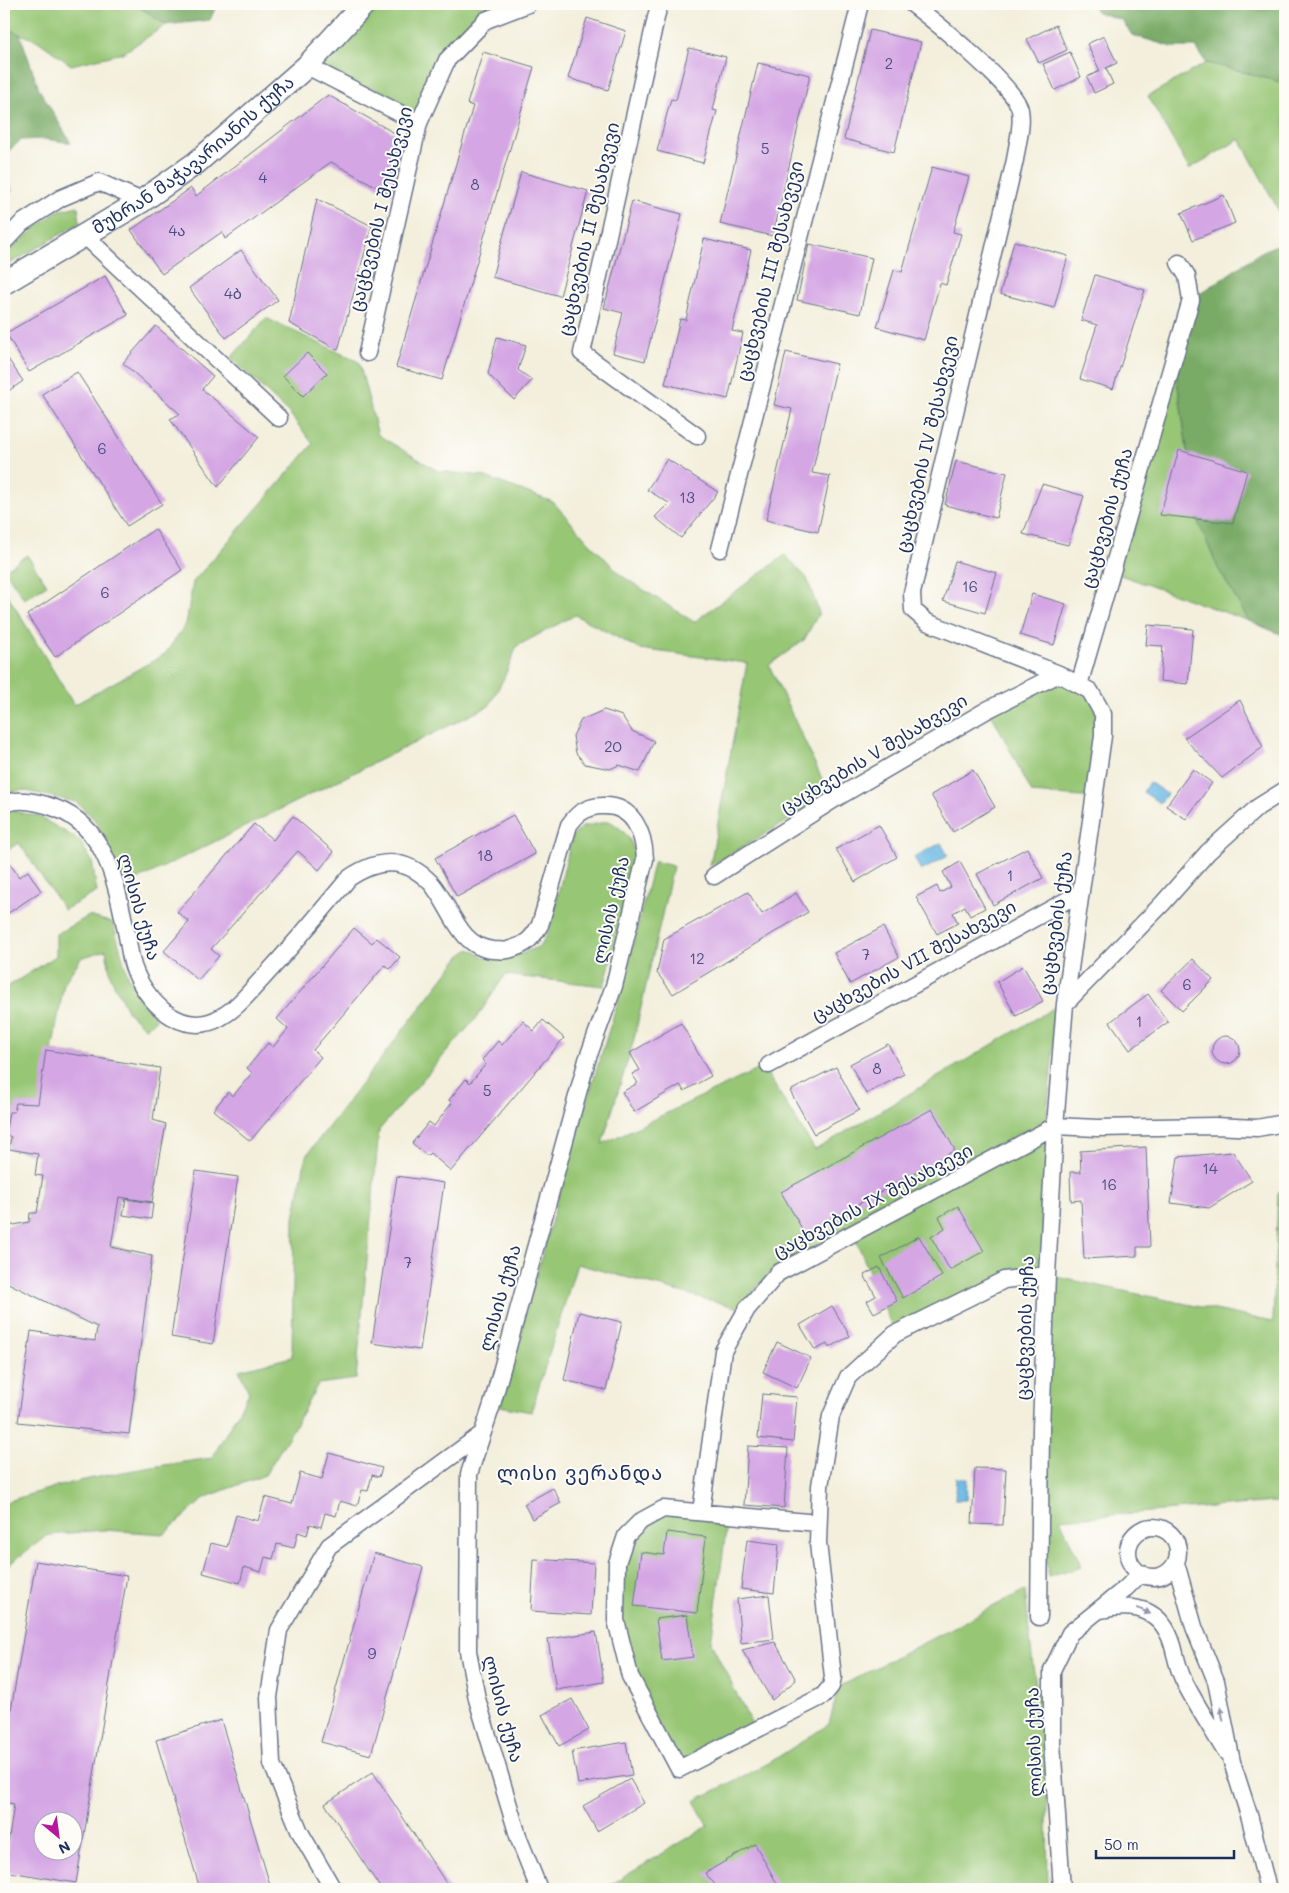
<svg xmlns="http://www.w3.org/2000/svg" width="1289" height="1893" font-family="Mali,'Noto Sans Georgian',sans-serif">
<style>
.green{fill:#97c675;stroke:#597a6a}
.forest{fill:#79ab66;stroke:#4a6d62}
.water{fill:#68b8e3;stroke:#4274a0}
.building{fill:#d4a6e4;fill-rule:evenodd}
.lines{fill:none;stroke-linecap:round;stroke-linejoin:round}
.minor-casing{stroke:#67728a;stroke-width:19}
.secondary-casing{stroke:#67728a;stroke-width:25}
.minor{stroke:#fff;stroke-width:16}
.secondary{stroke:#fff;stroke-width:22}
.oneway{fill:#8d97ae}
.labels{text-anchor:middle;stroke-width:4;stroke-linejoin:round;paint-order:stroke}
.number-label{font-size:15px;fill:#494d80}
.street-label{font-size:18px;fill:#1b2f5e;stroke:#fdfcf7}
.quarter-label{font-size:20px;letter-spacing:1px;fill:#1b2f5e;stroke:#fdfcf7}
</style>
<rect width="100%" height="100%" fill="#fdfcf7"/>
<filter id="ink" filterUnits="userSpaceOnUse"><feTurbulence type="fractalNoise" baseFrequency=".02" numOctaves="2"/><feDisplacementMap in="SourceGraphic" scale="10" xChannelSelector="R" yChannelSelector="G"/><feConvolveMatrix kernelMatrix="1 2 1 2 8 2 1 2 1" color-interpolation-filters="sRGB"/></filter>
<filter id="wash" filterUnits="userSpaceOnUse"><feTurbulence type="fractalNoise" baseFrequency=".0096" numOctaves="4" result="noise"/><feDisplacementMap in="SourceGraphic" scale="20" xChannelSelector="R" yChannelSelector="G"/><feGaussianBlur stdDeviation="1.12" result="paint"/><feColorMatrix in="noise" values="0 0 0 0 0 0 0 0 0 0 0 0 0 0 0 0 0 1.4 0 .05"/><feComposite in="paint" operator="in"/></filter>
<g filter="url(#wash)">
<rect width="100%" height="100%" fill="#f3efdc"/>
<path class="green" d="M 4,4 L 135,4 L 166,25 L 123,53 L 71,65 L 38,41 L 4,28 Z
M 363,4 L 528,4 L 486,20 L 447,60 L 419,123 L 307,66 Z
M 1206,63 C 1233,68 1258,77 1285,83 L 1285,222 L 1240,139 L 1189,169 L 1148,96 Z
M 78,206 L 80,223 L 4,267 L 4,254 L 57,211 Z
M 266,318 L 359,362 L 378,435 L 438,471 L 483,476 L 553,502 L 587,540 L 622,576 L 694,622 L 785,555 L 807,578 L 819,613 L 804,640 L 769,665 L 830,796 L 710,866 L 747,663 L 639,649 L 575,615 L 517,646 L 504,678 L 489,706 L 127,885 L 94,819 L 76,802 L 22,790 L 4,794 L 4,589 L 74,705 L 165,654 L 186,624 L 193,582 L 313,444 L 289,413 L 231,358 Z
M 1174,358 L 1197,519 L 1218,568 L 1249,621 L 1112,572 Z
M 27,555 L 47,585 L 24,599 L 5,570 Z
M 1059,674 L 1097,702 L 1094,798 L 1032,793 L 991,713 Z
M 11,811 L 38,816 L 79,840 L 92,861 L 97,892 L 64,910 L 19,843 L 4,852 L 4,815 Z
M 609,821 C 628,831 636,846 636,867 L 604,986 L 505,975 L 478,1016 L 379,1130 L 356,1379 L 318,1384 L 289,1436 L 265,1475 L 206,1497 L 164,1534 L 103,1530 L 48,1535 L 4,1568 L 4,1503 C 71,1479 141,1468 212,1458 L 249,1393 L 239,1370 L 292,1357 L 294,1218 L 306,1156 L 460,956 L 470,949 L 484,957 L 521,954 L 540,946 L 549,931 L 572,837 L 582,827 Z
M 654,861 L 673,866 L 633,1043 L 602,1144 L 763,1067 L 815,1150 L 1057,1006 L 1046,1125 L 773,1269 L 739,1308 L 577,1264 L 531,1412 L 500,1406 L 571,1151 L 621,992 Z
M 89,916 L 113,923 L 128,977 L 156,1020 L 145,1028 L 128,1012 L 111,978 L 106,950 L 81,958 L 64,983 L 52,1051 L 160,1068 L 153,1120 L 166,1124 L 152,1202 L 119,1197 L 111,1246 L 152,1256 L 129,1434 L 84,1429 L 97,1327 L 4,1281 L 4,1227 L 28,1222 L 30,1213 L 37,1213 L 43,1176 L 38,1154 L 9,1149 L 11,1137 L 5,1135 L 9,1112 L 4,1110 L 4,989 L 56,956 L 56,934 Z
M 1055,1126 L 1047,1275 L 1273,1322 L 1278,1192 L 1285,1190 L 1285,1504 L 1275,1502 L 1060,1519 L 1082,1567 L 1049,1577 L 1041,1538 L 1046,1276 L 1004,1280 L 895,1334 L 853,1233 Z
M 663,1509 L 728,1515 L 711,1643 L 755,1731 L 679,1769 L 630,1676 L 616,1620 L 626,1536 Z
M 1025,1590 L 1033,1667 L 1046,1742 L 1048,1889 L 604,1889 L 708,1826 L 694,1801 L 769,1763 L 829,1724 L 839,1687 Z"/>
<path class="forest" d="M 135,4 L 217,4 L 210,20 L 166,25 Z
M 1093,4 L 1285,4 L 1285,83 C 1258,77 1233,68 1206,63 L 1196,47 L 1172,47 L 1132,35 L 1122,20 L 1097,12 Z
M 4,28 L 20,34 L 39,89 L 71,143 L 45,139 L 21,140 L 4,155 Z
M 4,170 L 12,190 L 4,208 Z
M 1285,241 L 1285,636 L 1249,621 L 1218,568 L 1197,519 L 1174,358 L 1191,300 L 1261,252 Z"/>
<path class="water" d="M 1149,782 L 1167,794 L 1160,803 L 1143,792 Z
M 941,843 L 948,856 L 921,871 L 914,857 Z
M 956,1478 L 967,1478 L 966,1500 L 955,1500 Z"/>
<g id="blocks">
<path class="building" d="M 587,18 L 626,31 L 608,90 L 568,78 Z
M 1056,25 L 1067,50 L 1039,63 L 1027,39 Z
M 870,30 L 921,42 L 894,152 L 844,139 Z
M 1104,36 L 1117,63 L 1106,68 L 1113,84 L 1094,93 L 1087,77 L 1100,71 L 1087,44 Z
M 689,48 L 726,57 L 713,110 L 717,111 L 703,163 L 657,151 L 671,99 L 676,100 Z
M 483,52 L 534,67 L 442,380 L 396,367 L 473,106 L 467,104 Z
M 1070,52 L 1081,77 L 1055,90 L 1043,64 Z
M 758,63 L 810,75 L 773,236 L 720,224 Z
M 328,95 L 403,138 L 392,195 L 331,162 L 225,239 L 222,232 L 162,274 L 131,230 L 191,188 L 196,196 Z
M 932,167 L 969,177 L 953,232 L 961,234 L 946,285 L 940,283 L 924,340 L 877,327 L 894,270 L 902,272 Z
M 521,172 L 588,191 L 560,296 L 492,277 Z
M 1224,195 L 1235,223 L 1193,240 L 1181,213 Z
M 317,199 L 372,226 L 338,350 L 289,323 Z
M 632,201 L 682,214 L 645,361 L 613,353 L 623,313 L 604,308 Z
M 704,239 L 751,250 L 732,331 L 743,333 L 728,399 L 665,384 L 680,319 L 686,320 Z
M 1014,241 L 1068,256 L 1054,308 L 1000,294 Z
M 809,244 L 872,258 L 860,314 L 797,300 Z
M 241,250 L 278,300 L 226,338 L 189,288 Z
M 1095,275 L 1145,290 L 1113,389 L 1080,379 L 1097,325 L 1081,320 Z
M 105,276 L 128,315 L 29,372 L 6,333 Z
M 156,326 L 213,376 L 202,389 L 259,437 L 218,487 L 170,419 L 180,414 L 123,363 Z
M 497,337 L 526,345 L 518,370 L 532,380 L 514,400 L 488,374 Z
M 786,352 L 837,364 L 812,473 L 830,476 L 818,532 L 766,520 L 792,409 L 774,405 Z
M 4,353 L 23,381 L 4,394 Z
M 307,353 L 327,373 L 303,396 L 283,376 Z
M 77,372 L 162,504 L 127,526 L 42,394 Z
M 1179,450 L 1247,471 L 1233,523 L 1160,515 Z
M 667,459 L 718,492 L 681,538 L 655,517 L 669,503 L 647,490 Z
M 956,461 L 1007,473 L 996,518 L 945,505 Z
M 1042,484 L 1084,496 L 1068,545 L 1023,534 Z
M 155,529 L 182,570 L 55,657 L 27,615 Z
M 955,561 L 997,573 L 985,613 L 943,601 Z
M 1032,594 L 1066,604 L 1054,645 L 1020,635 Z
M 1148,625 L 1193,629 L 1188,684 L 1160,681 L 1163,646 L 1146,645 Z
M 1240,700 L 1263,747 L 1222,778 L 1184,738 Z
M 604,710 L 622,716 L 632,731 L 654,741 L 640,772 L 619,765 L 610,769 L 585,764 L 576,753 L 573,736 L 581,720 Z
M 1193,769 L 1212,783 L 1186,819 L 1166,806 Z
M 973,770 L 995,807 L 953,832 L 931,795 Z
M 513,815 L 535,854 L 457,897 L 435,858 Z
M 293,816 L 334,852 L 319,870 L 298,851 L 211,949 L 219,956 L 198,980 L 164,951 L 189,922 L 177,912 L 254,824 L 273,840 Z
M 879,825 L 897,857 L 855,882 L 836,849 Z
M 1027,848 L 1043,878 L 993,905 L 977,874 Z
M 6,858 L 19,877 L 28,871 L 41,891 L 4,916 L 4,860 Z
M 960,862 L 985,908 L 970,916 L 965,906 L 953,913 L 958,923 L 937,934 L 916,897 L 937,886 L 940,893 L 951,887 L 943,872 Z
M 748,892 L 762,914 L 796,893 L 808,912 L 673,994 L 657,973 L 664,939 Z
M 883,927 L 899,957 L 850,984 L 834,953 Z
M 354,928 L 372,943 L 377,938 L 400,957 L 390,969 L 385,965 L 313,1050 L 321,1057 L 250,1141 L 213,1110 L 228,1092 L 233,1096 L 252,1073 L 247,1068 L 268,1043 L 273,1047 L 288,1029 L 277,1019 Z
M 1193,959 L 1213,980 L 1182,1011 L 1161,990 Z
M 1023,966 L 1043,1001 L 1016,1016 L 997,982 Z
M 1148,994 L 1168,1022 L 1130,1050 L 1110,1022 Z
M 543,1020 L 564,1038 L 451,1171 L 430,1153 L 427,1156 L 412,1143 L 429,1122 L 434,1126 L 452,1103 L 449,1100 L 466,1079 L 470,1083 L 486,1064 L 482,1060 L 498,1041 L 502,1045 L 523,1021 L 534,1031 Z
M 681,1023 L 711,1076 L 684,1091 L 680,1085 L 634,1112 L 622,1092 L 638,1083 L 632,1074 L 640,1070 L 630,1053 Z
M1212 1050a14 14 0 1 1 28 0a14 14 0 1 1-28 0Z
M 888,1044 L 904,1074 L 866,1094 L 850,1064 Z
M 46,1050 L 160,1068 L 153,1120 L 166,1124 L 152,1202 L 119,1197 L 111,1247 L 152,1256 L 129,1434 L 18,1422 L 31,1331 L 95,1341 L 97,1327 L 4,1281 L 4,1227 L 29,1222 L 30,1213 L 37,1213 L 43,1176 L 35,1175 L 38,1154 L 9,1149 L 11,1137 L 5,1135 L 9,1112 L 14,1112 L 16,1103 L 38,1104 Z
M 836,1067 L 859,1110 L 814,1134 L 790,1091 Z
M 932,1109 L 955,1150 L 805,1234 L 781,1192 Z
M 1146,1147 L 1150,1247 L 1137,1247 L 1137,1256 L 1084,1259 L 1081,1200 L 1071,1201 L 1070,1172 L 1081,1172 L 1080,1151 Z
M 1233,1152 L 1252,1181 L 1209,1208 L 1171,1203 L 1178,1157 Z
M 196,1171 L 238,1177 L 213,1344 L 171,1337 Z
M 397,1176 L 444,1183 L 420,1350 L 372,1343 Z
M 126,1199 L 153,1203 L 151,1219 L 123,1215 Z
M 958,1206 L 984,1251 L 950,1270 L 931,1237 L 945,1228 L 939,1217 Z
M 919,1236 L 942,1276 L 903,1298 L 881,1258 Z
M 879,1267 L 897,1301 L 874,1313 L 867,1301 L 876,1296 L 864,1275 Z
M 832,1306 L 850,1336 L 829,1348 L 827,1344 L 815,1350 L 800,1325 Z
M 579,1312 L 622,1322 L 606,1390 L 564,1380 Z
M 777,1342 L 811,1358 L 797,1388 L 763,1372 Z
M 762,1394 L 797,1397 L 793,1442 L 758,1438 Z
M 748,1446 L 788,1448 L 784,1508 L 744,1505 Z
M 329,1453 L 382,1468 L 379,1477 L 372,1475 L 368,1491 L 362,1490 L 357,1506 L 340,1501 L 336,1516 L 325,1513 L 321,1527 L 310,1524 L 307,1535 L 298,1532 L 294,1548 L 277,1544 L 273,1559 L 265,1557 L 261,1572 L 244,1567 L 240,1583 L 203,1573 L 211,1543 L 227,1547 L 236,1515 L 258,1521 L 265,1497 L 292,1504 L 300,1473 L 322,1479 Z
M 975,1468 L 1006,1469 L 1003,1525 L 972,1524 Z
M 553,1488 L 561,1503 L 532,1519 L 524,1504 Z
M 667,1532 L 706,1537 L 697,1613 L 634,1606 L 641,1552 L 664,1555 Z
M 747,1540 L 779,1544 L 774,1593 L 741,1589 Z
M 374,1553 L 423,1567 L 371,1755 L 321,1742 Z
M 534,1559 L 594,1563 L 591,1615 L 531,1611 Z
M 36,1561 L 127,1576 L 76,1883 L 4,1871 L 14,1804 L 4,1802 L 4,1752 ZM 42,1820 L 72,1820 L 72,1850 L 42,1850 Z
M 769,1595 L 774,1639 L 741,1643 L 737,1599 Z
M 687,1615 L 693,1657 L 662,1661 L 656,1619 Z
M 596,1632 L 604,1682 L 556,1690 L 548,1639 Z
M 775,1642 L 796,1680 L 772,1700 L 742,1650 Z
M 572,1699 L 589,1730 L 559,1746 L 542,1715 Z
M 221,1720 L 270,1885 L 254,1889 L 200,1889 L 156,1740 Z
M 626,1742 L 632,1775 L 578,1784 L 572,1751 Z
M 373,1772 L 450,1889 L 381,1889 L 325,1804 Z
M 630,1779 L 644,1803 L 597,1831 L 583,1806 Z
M 755,1844 L 780,1889 L 719,1889 L 705,1873 Z"/>
</g>
</g>
<g filter="url(#ink)">
<use href="#blocks" fill-opacity="0" stroke="#67728a" stroke-width="1"/>
<g class="lines">
<defs>
<path id="minor" d="M 659,4 L 582,353 L 697,436
M 912,4 C 933,20 1017,88 1020,110 C 1023,126 1017,144 1015,160 L 912,593 L 913,610 L 927,622 L 1059,674 L 1090,691 L 1103,714 L 1103,736 L 1065,1004 L 1055,1126 L 1047,1275 L 1041,1428 L 1039,1617
M 307,66 L 419,123
M 84,235 L 279,418
M 4,242 L 22,223 L 61,198 L 99,182 L 142,201
M 367,353 L 419,123 L 447,60 L 486,20 L 528,4
M 720,549 L 860,4
M 1079,685 L 1191,300 L 1187,276 L 1179,263
M 4,804 C 20,797 39,802 55,808 C 108,827 117,888 127,936 C 129,946 130,956 133,966 C 145,1001 182,1040 221,1017 C 236,1009 248,994 260,981 C 291,948 320,913 349,878 C 377,859 405,856 431,883 C 451,905 458,947 493,950 C 499,950 503,951 508,950 C 526,945 531,940 540,925 L 569,825 C 572,821 576,816 580,813 C 586,809 595,806 602,806 C 633,804 644,833 645,859 L 614,986 L 587,1060 L 492,1405 L 469,1474 L 468,1651 L 477,1699 L 519,1839 L 539,1889
M 714,876 L 833,800 L 987,710 L 1059,674
M 1065,1004 L 1163,903 L 1208,852 L 1258,807 L 1285,790
M 769,1065 L 1080,893
M 701,1512 L 723,1351 L 747,1309 L 778,1273 L 1055,1126 L 1097,1128 L 1214,1126 L 1257,1128 L 1285,1123
M 818,1523 L 663,1509 L 641,1521 L 626,1536 L 617,1563 L 616,1620 L 630,1676 L 679,1769 L 823,1696 L 831,1686 L 833,1677 L 818,1543 L 820,1486 L 831,1416 L 848,1377 L 895,1334 L 1004,1280 L 1047,1275
M1128 1552a25 25 0 1 1 50 0a25 25 0 1 1-50 0Z
M 1176,1563 L 1194,1627 L 1216,1681 L 1232,1762 L 1249,1815 L 1268,1889
M 1101,1610 C 1135,1603 1162,1608 1173,1646 C 1176,1657 1178,1668 1183,1679 C 1195,1704 1211,1727 1225,1751
M 333,1889 L 300,1832 L 272,1764 L 269,1697 L 279,1630 L 329,1546 L 482,1434
M 1062,1889 L 1052,1743 L 1052,1670 L 1070,1633 L 1126,1588 L 1141,1573"/>
<g id="secondary">
<path id="s1" d="M 4,283 L 142,201 L 196,163 L 307,66 L 364,4"/>
</g>
</defs>
<use href="#minor" class="minor-casing"/>
<use href="#secondary" class="secondary-casing"/>
<use href="#minor" class="minor"/>
<use href="#secondary" class="secondary"/>
</g>
<defs><path id="oneway-solid" d="M-6-.8H1V-3.2L6.5 0L1 3.2V.8H-6Z" transform="scale(1.25)"/></defs>
<g class="oneway">
<use href="#oneway-solid" transform="translate(1144 1611) rotate(24)"/>
<use href="#oneway-solid" transform="translate(1222 1714) rotate(-101)"/>
</g>
</g>
<g class="labels">
<g class="number-label">
<text x="889" y="69">2</text>
<text x="765" y="154">5</text>
<text x="263" y="183">4</text>
<text x="475" y="190">8</text>
<text x="177" y="236">4ა</text>
<text x="233" y="299">4ბ</text>
<text x="102" y="454">6</text>
<text x="687" y="503">13</text>
<text x="970" y="592">16</text>
<text x="105" y="598">6</text>
<text x="613" y="752">20</text>
<text x="485" y="861">18</text>
<text x="1010" y="881">1</text>
<text x="866" y="960">7</text>
<text x="697" y="964">12</text>
<text x="1187" y="990">6</text>
<text x="1139" y="1027">1</text>
<text x="877" y="1074">8</text>
<text x="487" y="1096">5</text>
<text x="1210" y="1174">14</text>
<text x="1109" y="1190">16</text>
<text x="408" y="1268">7</text>
<text x="372" y="1659">9</text>
</g>
<g class="street-label">
<text dy="6" stroke="none"><textPath href="#s1" startOffset="229">მუხრან მაჭავარიანის ქუჩა</textPath></text>
<text transform="translate(381 209) rotate(-76)" y="6">ცაცხვების I შესახვევი</text>
<text transform="translate(589 229) rotate(-77)" y="6">ცაცხვების II შესახვევი</text>
<text transform="translate(770 271) rotate(-76)" y="6">ცაცხვების III შესახვევი</text>
<text transform="translate(927 444) rotate(-77)" y="6">ცაცხვების IV შესახვევი</text>
<text transform="translate(1107 518) rotate(-74)" y="6">ცაცხვების ქუჩა</text>
<text transform="translate(874 754) rotate(-31)" y="6">ცაცხვების V შესახვევი</text>
<text transform="translate(139 907) rotate(74)" y="6">ლისის ქუჩა</text>
<text transform="translate(611 910) rotate(-77)" y="6">ლისის ქუჩა</text>
<text transform="translate(1056 923) rotate(-82)" y="6">ცაცხვების ქუჩა</text>
<text transform="translate(914 961) rotate(-29)" y="6">ცაცხვების VII შესახვევი</text>
<text transform="translate(873 1201) rotate(-28)" y="6">ცაცხვების IX შესახვევი</text>
<text transform="translate(500 1298) rotate(-74)" y="6">ლისის ქუჩა</text>
<text transform="translate(1025 1328) rotate(-88)" y="6">ცაცხვების ქუჩა</text>
<text transform="translate(503 1709) rotate(75)" y="6">ლისის ქუჩა</text>
<text transform="translate(1034 1742) rotate(-92)" y="6">ლისის ქუჩა</text>
</g>
<g class="quarter-label">
<text x="580" y="1480">ლისი ვერანდა</text>
</g>
</g>
<rect width="1289" height="1893" fill="none" stroke="#fdfcf7" stroke-width="20"/>
<g transform="translate(58 1836) rotate(151)"><circle r="24" fill="#fdfcf7" stroke="#a3aaba"/>
<path d="M0-4L9 19L0 12L-9 19Z" fill="#b5179e"/>
<text y="-8" font-size="14" font-weight="bold" text-anchor="middle" fill="#1b2f5e">N</text>
</g>
<path d="M1096 1850v8h138v-8" fill="none" stroke="#1b2f5e" stroke-width="2.5"/>
<text x="1104" y="1850" font-size="15" fill="#1b2f5e" stroke="#fdfcf7" stroke-width="4" paint-order="stroke">50 m</text>
</svg>
